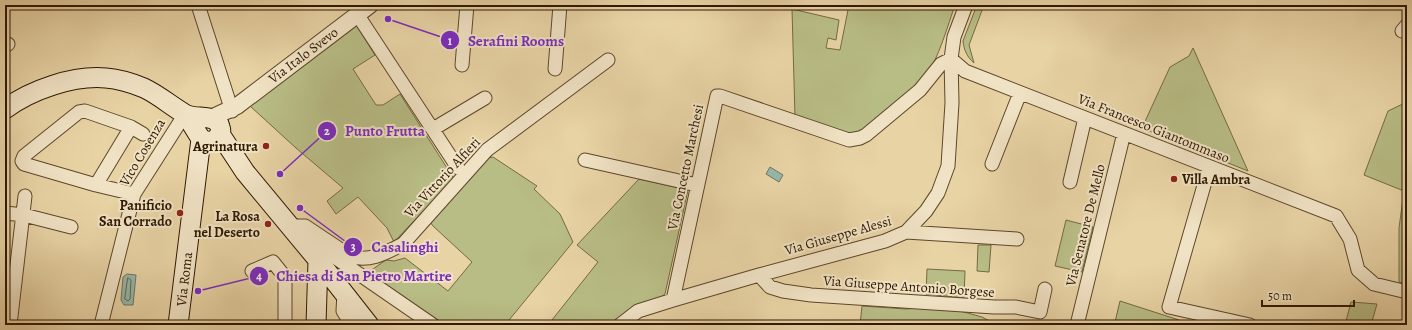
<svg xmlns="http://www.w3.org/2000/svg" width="1412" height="330" font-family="Alegreya,serif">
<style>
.green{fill:#b8bc85;stroke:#736a43}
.water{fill:#97b7a9;stroke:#6d7766}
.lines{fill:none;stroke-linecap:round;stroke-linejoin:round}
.shore{stroke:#626855;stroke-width:1}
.minor-casing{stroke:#5c472a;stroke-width:15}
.tertiary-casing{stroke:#5c472a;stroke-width:18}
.secondary-casing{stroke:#2e1801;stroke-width:21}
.minor{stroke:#f0e2c4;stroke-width:13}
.tertiary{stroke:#f0e2c4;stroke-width:16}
.secondary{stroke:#f0e2c4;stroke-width:19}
.poi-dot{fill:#8f2418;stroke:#f0e2c4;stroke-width:1.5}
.labels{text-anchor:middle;stroke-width:4;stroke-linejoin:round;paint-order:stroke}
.street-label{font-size:14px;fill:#2e1801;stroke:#f0e2c4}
.poi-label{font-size:14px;font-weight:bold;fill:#2e1801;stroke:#f0e2c4;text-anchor:end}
.leader{fill:none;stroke:#7b2cbf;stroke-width:1.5}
.callout-dot{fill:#7b2cbf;stroke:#f0e2c4;stroke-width:1.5}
.mark-label{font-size:12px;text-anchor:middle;font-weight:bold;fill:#fff}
.callout-label{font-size:15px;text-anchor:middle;font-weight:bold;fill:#7b2cbf;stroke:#f0e2c4;stroke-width:4;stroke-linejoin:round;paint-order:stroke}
</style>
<rect width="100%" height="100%" fill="#e8d3a5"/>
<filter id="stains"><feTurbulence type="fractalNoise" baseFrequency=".005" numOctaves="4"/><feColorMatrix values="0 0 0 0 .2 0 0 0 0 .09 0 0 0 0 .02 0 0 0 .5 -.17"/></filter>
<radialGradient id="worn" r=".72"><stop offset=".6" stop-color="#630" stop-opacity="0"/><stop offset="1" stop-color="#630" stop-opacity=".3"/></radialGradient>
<path class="green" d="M 849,5 L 955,5 C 948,25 939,57 927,74 C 912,96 878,117 857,135 L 850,137 L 795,118 L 792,9 L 839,20 L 836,40 L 828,38 L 826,48 L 840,50 Z
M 977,5 L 984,5 L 969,45 L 974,63 C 967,57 964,50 963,41 Z
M 356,25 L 375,55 L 353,69 L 376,105 L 383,105 L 400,94 L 454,179 L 394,242 L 387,228 L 358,197 L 336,214 L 327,201 L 343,188 L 296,148 L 250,106 Z
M 1193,48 L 1248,171 L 1142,128 L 1170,67 L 1189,56 Z
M 1407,102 L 1407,284 L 1399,282 L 1399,228 L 1404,191 L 1364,175 L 1388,111 Z
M 493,157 L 537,186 L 534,189 L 560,214 L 573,242 L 505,325 L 444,325 L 395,292 L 370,271 L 386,260 L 394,261 L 405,258 L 448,291 L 472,262 L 433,226 L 430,222 L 488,158 Z
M 639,179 L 688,190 L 665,294 C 659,300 649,301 641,304 C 630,309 621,317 612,325 L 548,325 L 598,262 L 577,245 Z
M 1066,220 L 1093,227 L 1082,272 L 1055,266 Z
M 978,245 L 991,245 L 989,272 L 977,271 Z
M 927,269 L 965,271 L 964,298 L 926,294 Z
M 1120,301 L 1179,320 L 1177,325 L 1118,325 L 1118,323 L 1115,322 Z
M 1351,302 L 1377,304 L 1371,325 L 1345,325 Z
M 862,306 L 906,309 L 935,307 L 953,309 L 982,317 L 997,325 L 860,325 Z"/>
<path class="water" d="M 770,167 L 783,175 L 779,182 L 766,174 Z
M 127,274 L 136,275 L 133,305 L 124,305 L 121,300 L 123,277 Z"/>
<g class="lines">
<path class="shore" d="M 128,278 L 131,280 L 130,299 L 128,301 L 125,299 Z"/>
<defs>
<path id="minor" d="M 198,5 L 232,111
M 357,14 L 458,168
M 1402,31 L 1407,25
M 5,46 L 8,44
M 462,65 L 467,5
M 555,69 L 560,5
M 131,127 L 143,134
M 433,129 L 485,98
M 585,160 L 697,185
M 992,164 L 1020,93
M 1209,168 L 1169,307 L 1250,325
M 1070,182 L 1085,118
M 96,185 L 131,127 L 85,111 L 79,112 L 24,156 L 22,161 L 24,164 L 96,185 L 134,194
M 5,213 L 24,215 L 71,227
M 290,226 L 305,226 L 350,256 C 368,263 386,253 403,244 L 487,150 L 608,60
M 906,232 L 1017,239
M 304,240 L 327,252 L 433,325
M 252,271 L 273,262 L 285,277 L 285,325
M 759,275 L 770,287 L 783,291 L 811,295 L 994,307 L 1016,307 L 1040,312 L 1045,289
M 344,293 L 343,311 L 350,322 L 350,325
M 673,300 L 717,96 L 720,96 L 849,140 L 860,138 L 866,135 L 920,90 L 941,64 L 951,59 L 965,71 L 1336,216 L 1350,239 L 1358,270 L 1374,284 L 1407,292
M 10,325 L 25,196
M 101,325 L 134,194 L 185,114
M 620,325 L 638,311 L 673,300 L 759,275 L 885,241 L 906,232 L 926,211 L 938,193 L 948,166 L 952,103 L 951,59 L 954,37 L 966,5
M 1077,325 L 1124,133"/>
<path id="tertiary" d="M 211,118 L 237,106 L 370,5"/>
<path id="secondary" d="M 5,109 C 31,90 73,75 106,78 C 119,79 132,83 144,88 C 159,95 171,106 185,114 C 195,120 217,113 220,127 C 221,130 221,133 219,135 C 217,139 213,141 209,142 L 201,139 L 186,115
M 220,134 L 245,172 L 318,260 L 369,325
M 178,325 L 201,139
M 316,325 L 318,260"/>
</defs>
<use href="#minor" class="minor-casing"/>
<use href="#tertiary" class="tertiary-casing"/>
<use href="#secondary" class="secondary-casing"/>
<use href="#minor" class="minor"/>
<use href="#tertiary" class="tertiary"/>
<use href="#secondary" class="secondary"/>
</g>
<g class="poi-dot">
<circle cx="266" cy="146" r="4"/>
<circle cx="1174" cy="179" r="4"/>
<circle cx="180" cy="213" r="4"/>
<circle cx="268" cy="224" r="4"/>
</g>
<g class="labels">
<g class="street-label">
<text transform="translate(303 55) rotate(-37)" y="5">Via Italo Svevo</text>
<text transform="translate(1154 128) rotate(22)" y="5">Via Francesco Giantommaso</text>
<text transform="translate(142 152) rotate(-59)" y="5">Vico Cosenza</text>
<text transform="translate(685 167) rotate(-78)" y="5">Via Concetto Marchesi</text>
<text transform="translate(442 177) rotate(-47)" y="5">Via Vittorio Alfieri</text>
<text transform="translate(1085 225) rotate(-76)" y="5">Via Senatore De Mello</text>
<text transform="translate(838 235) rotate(-16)" y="5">Via Giuseppe Alessi</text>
<text transform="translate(184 279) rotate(-83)" y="5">Via Roma</text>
<text transform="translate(909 286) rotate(4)" y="5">Via Giuseppe Antonio Borgese</text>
</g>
<g class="poi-label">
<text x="258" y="151">Agrinatura</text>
<text x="1182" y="184" text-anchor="start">Villa Ambra</text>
<text x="172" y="210">Panificio<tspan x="172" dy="16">San Corrado</tspan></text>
<text x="260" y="221">La Rosa<tspan x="260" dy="16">nel Deserto</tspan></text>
</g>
</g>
<path class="leader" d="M388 19L450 40M280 174L327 131M300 208L353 247M198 291L259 276"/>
<g class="callout-dot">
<circle cx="388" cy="19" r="4"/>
<circle cx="280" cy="174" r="4"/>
<circle cx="300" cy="208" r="4"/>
<circle cx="198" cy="291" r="4"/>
<circle cx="450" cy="40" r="10"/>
<circle cx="327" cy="131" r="10"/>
<circle cx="353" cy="247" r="10"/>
<circle cx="259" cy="276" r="10"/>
</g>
<g class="mark-label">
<text x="450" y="45">1</text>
<text x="327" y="135">2</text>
<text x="353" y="251">3</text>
<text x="259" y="280">4</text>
</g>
<g class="callout-label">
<text x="516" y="46">Serafini Rooms</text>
<text x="385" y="136">Punto Frutta</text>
<text x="405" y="252">Casalinghi</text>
<text x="364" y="281">Chiesa di San Pietro Martire</text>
</g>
<rect width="1412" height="330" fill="none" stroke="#e8d3a5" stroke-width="20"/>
<rect x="6" y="6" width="1400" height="318" fill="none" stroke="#2e1801" stroke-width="2"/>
<rect x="10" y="10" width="1392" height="310" fill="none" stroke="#2e1801"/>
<path d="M1262 300v6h92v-6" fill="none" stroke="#2e1801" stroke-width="2"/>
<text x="1268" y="300" font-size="12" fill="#2e1801" stroke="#f0e2c4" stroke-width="3" paint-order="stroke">50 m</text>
<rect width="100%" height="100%" filter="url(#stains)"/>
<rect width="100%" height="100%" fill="url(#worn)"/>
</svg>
